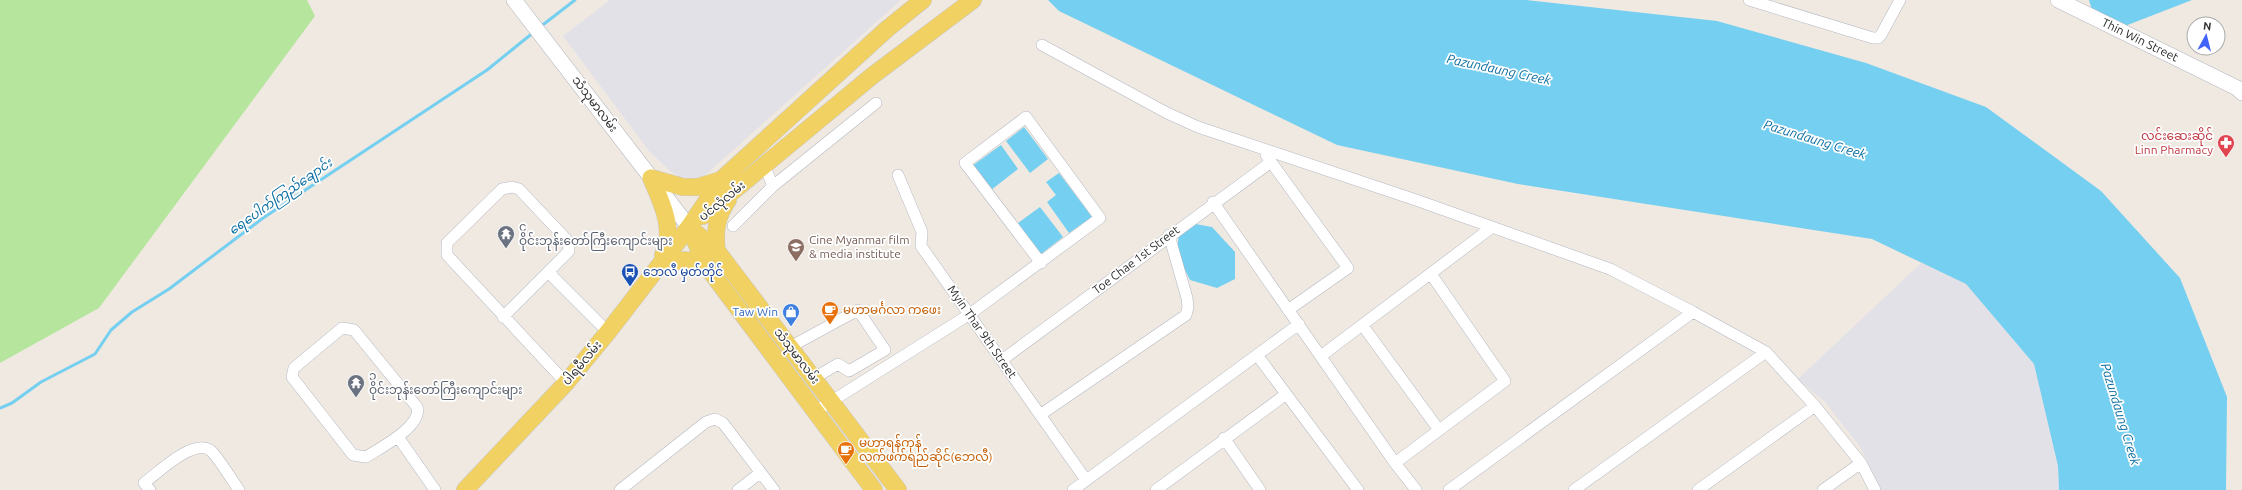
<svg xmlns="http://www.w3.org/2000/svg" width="2242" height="490" font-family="Ubuntu,'Noto Sans Myanmar',sans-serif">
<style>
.industrial{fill:#e3e1e8}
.green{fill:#b6e59e}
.water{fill:#75cff0}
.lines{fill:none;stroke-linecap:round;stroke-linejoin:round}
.stream{stroke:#75cff0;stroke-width:3}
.street-casing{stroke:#b4b7c1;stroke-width:12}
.secondary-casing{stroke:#b4b7c1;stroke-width:16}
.primary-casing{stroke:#c9c9c9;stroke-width:18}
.street{stroke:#fff;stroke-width:11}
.secondary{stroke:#fff;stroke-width:15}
.primary{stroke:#f2d163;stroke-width:17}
.labels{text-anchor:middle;stroke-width:3.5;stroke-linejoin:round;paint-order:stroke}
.street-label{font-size:12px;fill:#2e2e2e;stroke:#fff}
.health-label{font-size:12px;fill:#be3a42;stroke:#fff;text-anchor:end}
.worship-label{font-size:12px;fill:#5b616d;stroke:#fff;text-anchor:start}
.education-label{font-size:12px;fill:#785e54;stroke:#fff;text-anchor:start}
.transit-label{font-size:12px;fill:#164399;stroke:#fff;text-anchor:start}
.food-label{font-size:12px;fill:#c56008;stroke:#fff;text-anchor:start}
.shop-label{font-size:12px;fill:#366cbe;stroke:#fff;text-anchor:end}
.water-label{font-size:13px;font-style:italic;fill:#0d6fa3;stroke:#fff}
</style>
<rect width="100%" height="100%" fill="#efe9e1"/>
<path class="industrial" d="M 610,0 L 901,0 L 702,178 L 688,182 L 670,171 L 649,151 L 563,36 Z
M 1921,263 L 1966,284 L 2034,364 L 2058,466 L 2059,490 L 1882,490 L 1860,447 L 1825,402 L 1798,379 Z"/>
<path class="green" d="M 0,0 L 307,0 L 315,16 L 99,308 L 0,363 Z"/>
<path class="water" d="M 1048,0 L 1526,0 L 1717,21 L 1866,63 L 1986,107 L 2101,191 L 2180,278 L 2227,397 L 2226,490 L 2059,490 L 2058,466 L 2034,364 L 1966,284 L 1872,239 L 1518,184 L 1337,145 L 1059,11 Z
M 2089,0 L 2192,0 L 2125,26 L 2092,10 Z
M 1024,127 L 1048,159 L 1030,173 L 1006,141 Z
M 1001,145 L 1018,169 L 991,190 L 972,166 Z
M 1059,173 L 1092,217 L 1069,233 L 1047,202 L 1056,195 L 1046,182 Z
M 1040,207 L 1063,237 L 1041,254 L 1018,223 Z
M 1190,223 L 1212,227 L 1235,252 L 1235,279 L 1217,288 L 1190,280 L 1177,254 L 1179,230 Z"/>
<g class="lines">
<path class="stream" d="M 540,27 L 575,0
M 0,408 L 12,403 L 41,382 L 95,354 L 111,330 L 132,312 L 169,289 L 263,218 L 487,70 L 534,32"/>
<defs>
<path id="street" d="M 1749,0 L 1873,38 L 1878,38 L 1881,35 L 1900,0
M 1042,45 L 1167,113 L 1198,127 L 1416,200 L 1610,269 L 1693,312 L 1766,352 L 1815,406 L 1861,463 L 1875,490
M 1266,155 L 1348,268 L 1288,310
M 764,165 L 773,186
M 898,175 L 922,232 L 921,246 L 1086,480
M 1213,202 L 1395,463 L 1416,490
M 733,226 L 773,186 L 876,103
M 548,272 L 608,332
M 503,317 L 569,251 L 568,241 L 519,189 L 512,187 L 502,189 L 447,243 L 447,255 L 566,383
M 1363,326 L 1439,430
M 342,328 L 354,330 L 417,407 C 423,426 380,448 366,457 L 353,455 L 292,377 L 294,368 Z
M 790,347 L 858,310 L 885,350 L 849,371 L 838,364 L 814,378
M 1257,355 L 1358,490
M 1321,356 L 1491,228
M 1002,360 L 1271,162
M 816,411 L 970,314 L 1100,218 L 1026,117 L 965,163 L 1041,263
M 1040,415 L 1186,315 L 1188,307 L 1187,298 L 1169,235
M 398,437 L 435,490
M 1224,438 L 1260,490
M 1395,463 L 1505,381 L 1431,274
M 150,490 L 144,483 C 159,472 192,439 210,450 C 217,455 233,482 239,490
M 620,490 L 706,422 L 715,419 L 723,423 L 774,490
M 738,490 L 760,473
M 1073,490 L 1299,324
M 1156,490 L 1285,395
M 1449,490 L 1693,312
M 1574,490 L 1766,352
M 1698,490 L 1815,406
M 1823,490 L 1861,463"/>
<path id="secondary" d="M 514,0 L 689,227
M 2058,0 L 2237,88 L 2242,93"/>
<path id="primary" d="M 651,178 C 662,203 675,229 663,255
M 651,178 L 683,187 L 698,187 L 721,180
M 703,216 L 872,76 L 973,0
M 689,227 L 717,251 L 898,490
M 691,231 L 705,264 L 874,490
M 717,251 C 714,231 717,216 728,200
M 659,269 C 676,259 685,258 705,264
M 465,490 L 566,383 L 608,332 L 689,227 L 721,180 L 887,29 L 923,0"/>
</defs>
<use href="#street" class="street-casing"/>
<use href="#secondary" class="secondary-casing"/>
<use href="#primary" class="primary-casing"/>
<use href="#street" class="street"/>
<use href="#secondary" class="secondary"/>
<use href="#primary" class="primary"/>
</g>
<defs>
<symbol id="pharmacy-pin" viewBox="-11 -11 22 30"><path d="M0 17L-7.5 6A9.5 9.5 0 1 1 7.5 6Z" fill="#e0444e" stroke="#fff"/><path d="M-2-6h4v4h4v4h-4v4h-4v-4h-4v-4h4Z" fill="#fff"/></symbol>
<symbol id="temple-pin" viewBox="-11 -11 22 30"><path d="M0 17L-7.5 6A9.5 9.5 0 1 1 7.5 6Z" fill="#6b7280" stroke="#fff"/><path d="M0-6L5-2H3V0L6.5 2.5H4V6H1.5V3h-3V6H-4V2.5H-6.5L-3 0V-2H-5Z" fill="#fff"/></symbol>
<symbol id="university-pin" viewBox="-11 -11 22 30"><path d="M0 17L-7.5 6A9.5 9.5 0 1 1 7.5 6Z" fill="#8d6e63" stroke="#fff"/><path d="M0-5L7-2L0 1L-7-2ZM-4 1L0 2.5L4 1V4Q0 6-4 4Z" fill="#fff"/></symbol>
<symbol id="bus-pin" viewBox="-11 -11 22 30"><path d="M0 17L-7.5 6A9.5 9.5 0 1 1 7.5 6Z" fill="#1a4fb4" stroke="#fff"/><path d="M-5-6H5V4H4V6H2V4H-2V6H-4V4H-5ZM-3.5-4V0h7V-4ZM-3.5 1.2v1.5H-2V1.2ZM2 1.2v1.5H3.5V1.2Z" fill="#fff"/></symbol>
<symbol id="cafe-pin" viewBox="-11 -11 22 30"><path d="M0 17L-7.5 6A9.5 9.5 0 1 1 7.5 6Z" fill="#e8710a" stroke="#fff"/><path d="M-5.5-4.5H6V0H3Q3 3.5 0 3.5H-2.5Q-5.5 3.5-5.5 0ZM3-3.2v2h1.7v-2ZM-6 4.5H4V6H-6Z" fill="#fff"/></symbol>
<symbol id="shop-pin" viewBox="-11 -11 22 30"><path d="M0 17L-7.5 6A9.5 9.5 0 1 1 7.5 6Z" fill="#3f7fe0" stroke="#fff"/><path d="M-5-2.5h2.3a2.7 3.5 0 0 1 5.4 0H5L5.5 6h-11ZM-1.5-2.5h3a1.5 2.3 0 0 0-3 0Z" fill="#fff"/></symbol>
</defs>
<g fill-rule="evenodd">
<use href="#pharmacy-pin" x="2216" y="133" width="20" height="27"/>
<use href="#temple-pin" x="496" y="224" width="20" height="27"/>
<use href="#university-pin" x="786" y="237" width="20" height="27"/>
<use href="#bus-pin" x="620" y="262" width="20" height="27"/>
<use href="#cafe-pin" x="820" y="300" width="20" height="27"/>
<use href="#shop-pin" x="781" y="302" width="20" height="27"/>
<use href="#temple-pin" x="346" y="373" width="20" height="27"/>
<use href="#cafe-pin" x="836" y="440" width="20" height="27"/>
</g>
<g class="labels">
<g class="street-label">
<text transform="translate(2140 40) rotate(26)" y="4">Thin Win Street</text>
<text transform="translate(595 104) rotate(53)" y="4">သံသုမာလမ်း</text>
<text transform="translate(722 201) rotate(-39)" y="4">ပင်လုံလမ်း</text>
<text transform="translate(1136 260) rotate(-37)" y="4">Toe Chae 1st Street</text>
<text transform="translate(982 332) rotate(55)" y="4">Myin Thar 9th Street</text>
<text transform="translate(797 356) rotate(53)" y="4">သံသုမာလမ်း</text>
<text transform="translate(582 363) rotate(-50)" y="4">ပါရမီလမ်း</text>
</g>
<g class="health-label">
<text x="2213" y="140">လင်းဆေးဆိုင်<tspan x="2213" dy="14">Linn Pharmacy</tspan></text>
</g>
<g class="worship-label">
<text x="519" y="231">၄<tspan x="519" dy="14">ဝိုင်းဘုန်းတော်ကြီးကျောင်းများ</tspan></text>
<text x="369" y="380">၃<tspan x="369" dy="14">ဝိုင်းဘုန်းတော်ကြီးကျောင်းများ</tspan></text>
</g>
<g class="education-label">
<text x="809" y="244">Cine Myanmar film<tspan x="809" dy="14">&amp; media institute</tspan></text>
</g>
<g class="transit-label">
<text x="643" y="276">ဘေလီ မှတ်တိုင်</text>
</g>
<g class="food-label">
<text x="843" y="314">မဟာမင်္ဂလာ ကဖေး</text>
<text x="859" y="447">မဟာရန်ကုန်<tspan x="859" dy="14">လက်ဖက်ရည်ဆိုင်(ဘေလီ)</tspan></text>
</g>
<g class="shop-label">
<text x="778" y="316">Taw Win</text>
</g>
<g class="water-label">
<text transform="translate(1499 69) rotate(12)" y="5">Pazundaung Creek</text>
<text transform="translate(1815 139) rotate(17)" y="5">Pazundaung Creek</text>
<text transform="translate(280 196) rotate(-35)" y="5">ရေပေါက်ကြည်ချောင်း</text>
<text transform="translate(2121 414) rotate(73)" y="5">Pazundaung Creek</text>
</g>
</g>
<g transform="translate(2206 36) rotate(7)"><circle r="19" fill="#ffffff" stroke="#ababab"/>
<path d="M0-3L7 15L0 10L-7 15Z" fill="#4264fb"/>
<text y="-6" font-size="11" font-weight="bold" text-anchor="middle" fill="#2e2e2e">N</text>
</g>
</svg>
